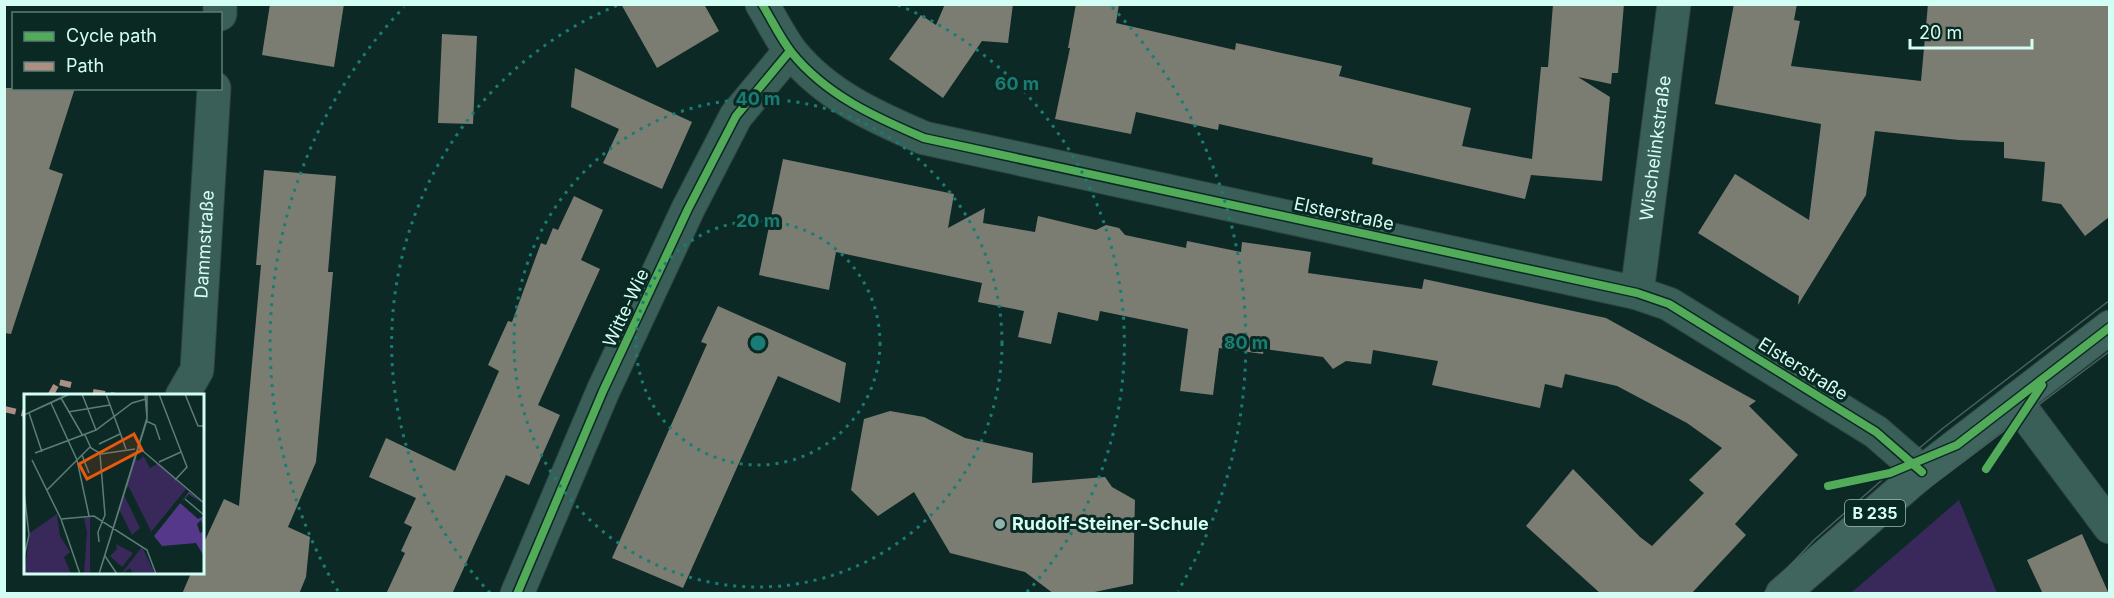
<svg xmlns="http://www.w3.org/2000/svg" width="2114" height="598" font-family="Inter,sans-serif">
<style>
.green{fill:#39295b}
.building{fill:#7c7d72}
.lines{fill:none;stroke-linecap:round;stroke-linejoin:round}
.street-casing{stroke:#2b4440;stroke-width:35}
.primary-casing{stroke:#2b4440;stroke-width:35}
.street{stroke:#3a5e58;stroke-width:33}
.primary{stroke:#40645e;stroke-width:33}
.tram{stroke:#47645f;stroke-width:1.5}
.quiet{stroke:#ac8f84;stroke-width:6;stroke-dasharray:12 6;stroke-linecap:butt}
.cycleway-casing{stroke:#0b2923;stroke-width:11}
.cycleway{stroke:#51ab58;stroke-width:8}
.ring{fill:none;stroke:#197d75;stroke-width:3;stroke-dasharray:3 6}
.poi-dot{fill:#8eb3ac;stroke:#0b2923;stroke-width:2}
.labels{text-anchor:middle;stroke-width:6;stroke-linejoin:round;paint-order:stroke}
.shield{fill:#0b2923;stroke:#97beb5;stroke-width:1.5}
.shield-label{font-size:16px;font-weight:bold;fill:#d3fef4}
.street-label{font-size:18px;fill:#d3fef4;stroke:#0b2923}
.poi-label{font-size:18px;font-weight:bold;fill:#d3fef4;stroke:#0b2923;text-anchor:start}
.inset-road{fill:none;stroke:#5c7e78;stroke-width:1.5}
.view{fill:#e8590c;fill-opacity:0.15;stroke:#e8590c;stroke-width:3}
.inset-edge{fill:none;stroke:#d3fef4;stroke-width:3}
.centre{fill:#197d75;stroke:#0b2923;stroke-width:3}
.ring-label{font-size:18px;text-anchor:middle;font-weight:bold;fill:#197d75;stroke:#0b2923;stroke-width:6;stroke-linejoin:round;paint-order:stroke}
</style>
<rect width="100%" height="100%" fill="#0d2925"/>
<path class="green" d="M 1959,500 L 1997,593 L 1851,593 Z"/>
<path class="building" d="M 270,4 L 344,4 L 334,67 L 262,55 Z
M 621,4 L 704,4 L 719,31 L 657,68 Z
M 945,4 L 1013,4 L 1008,43 L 982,41 L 943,98 L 889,59 L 921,15 L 936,25 Z
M 1076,4 L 1119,4 L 1116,23 L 1235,50 L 1236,43 L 1342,66 L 1339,76 L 1471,108 L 1462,146 L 1532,159 L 1541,67 L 1548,67 L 1553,4 L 1624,4 L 1618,73 L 1612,73 L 1611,84 L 1578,77 L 1610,97 L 1602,181 L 1531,175 L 1525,199 L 1372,164 L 1373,158 L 1219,124 L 1218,130 L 1136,112 L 1131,134 L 1055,119 L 1070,48 L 1068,48 Z
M 1734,4 L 1797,4 L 1794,20 L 1800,21 L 1791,66 L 1921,81 L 1928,4 L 2109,4 L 2109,217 L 2085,236 L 2061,204 L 2042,201 L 2045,162 L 2004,158 L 2004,142 L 1959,140 L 1875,131 L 1866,195 L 1798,305 L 1799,296 L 1698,233 L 1735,174 L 1809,220 L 1821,124 L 1715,104 Z
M 442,34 L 477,36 L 473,124 L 438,123 Z
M 575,68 L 692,122 L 662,189 L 603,163 L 619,129 L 571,107 Z
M 4,88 L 75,88 L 49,169 L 63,174 L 11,334 L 4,333 Z
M 783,159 L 954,194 L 948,228 L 985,208 L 983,223 L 1035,232 L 1038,216 L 1096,230 L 1106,225 L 1119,228 L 1125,235 L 1186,248 L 1187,241 L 1241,252 L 1242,242 L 1311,252 L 1308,273 L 1422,289 L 1424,279 L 1606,318 L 1756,401 L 1749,406 L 1798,455 L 1735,524 L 1746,535 L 1691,594 L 1601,594 L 1526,526 L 1573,469 L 1640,537 L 1652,546 L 1704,493 L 1689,480 L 1722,448 L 1687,423 L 1617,386 L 1565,374 L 1562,388 L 1545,384 L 1540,408 L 1432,385 L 1438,361 L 1373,350 L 1371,364 L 1346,361 L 1333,369 L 1323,357 L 1264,349 L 1263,354 L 1219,348 L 1213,395 L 1180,391 L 1188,329 L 1100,311 L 1098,321 L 1058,312 L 1051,344 L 1018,337 L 1024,311 L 978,302 L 982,283 L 836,252 L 829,290 L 759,275 Z
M 264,170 L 336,176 L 328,272 L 333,272 L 316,462 L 288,527 L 310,537 L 306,577 L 299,594 L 182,594 L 191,573 L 202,573 L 202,547 L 224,499 L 239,506 L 261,265 L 256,265 Z
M 574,196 L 603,210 L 581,260 L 600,269 L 538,405 L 560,415 L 529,485 L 506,475 L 452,594 L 386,594 L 405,553 L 401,551 L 412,527 L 404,523 L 416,498 L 369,477 L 386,438 L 455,471 L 499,371 L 488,365 L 508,321 L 512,322 L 541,243 L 546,245 L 553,228 L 558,230 Z
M 718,306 L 846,363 L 840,403 L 778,376 L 683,588 L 612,558 L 707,344 L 701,342 Z
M 890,411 L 924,417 L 965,438 L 1033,453 L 1032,483 L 1105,477 L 1112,487 L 1135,500 L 1133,584 L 1085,594 L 1054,594 L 1025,572 L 950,553 L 914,492 L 878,516 L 851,490 L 864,419 Z
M 2082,534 L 2109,594 L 2043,594 L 2027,560 Z"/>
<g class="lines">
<defs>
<g id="street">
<path d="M 762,4 C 772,20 780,38 792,53 C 826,95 875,117 924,138 L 1637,293 L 1669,304 L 1876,432 L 1922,472"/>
<path d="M 220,14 L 220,4"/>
<path id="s1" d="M 1637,293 L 1674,4"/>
<path id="s2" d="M 182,396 L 197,370 L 214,88"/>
<path d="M 2015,400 L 2110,527"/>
<path d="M 517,594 L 603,391 L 688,209 L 736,116 L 790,51"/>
</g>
<path id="primary" d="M 1782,594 L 1922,472 L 2110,327"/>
</defs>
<use href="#street" class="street-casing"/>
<use href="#primary" class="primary-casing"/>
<use href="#street" class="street"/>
<use href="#primary" class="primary"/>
<path class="tram" d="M 1763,594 L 1814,540 L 1890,473 L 1942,429 L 2110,300
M 1799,594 L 1886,520 L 2110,351"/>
<path class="quiet" d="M 93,392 L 116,396
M 50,396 L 58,382 L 71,385
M 4,409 L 26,414"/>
<defs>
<path id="cycleway" d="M 762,4 C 772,20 780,38 792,53 C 826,95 875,117 924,138 L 1637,293 L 1669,304 L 1876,432 L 1922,472
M 1986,469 L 2042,385
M 1828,486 L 1890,473 L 1957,445 L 2110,327
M 517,594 L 603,391 L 688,209 L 736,116 L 790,51"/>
</defs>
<use href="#cycleway" class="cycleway-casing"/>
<use href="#cycleway" class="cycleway"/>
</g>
<g class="ring">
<circle cx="758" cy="343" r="122"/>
<circle cx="758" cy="343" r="244"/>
<path d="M490 593A366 366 0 0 1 618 5M898 5A366 366 0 0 1 1026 593"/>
<path d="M338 591A488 488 0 0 1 404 7M1112 7A488 488 0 0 1 1178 591"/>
</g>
<circle class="poi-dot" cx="1000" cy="524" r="6"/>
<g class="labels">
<rect class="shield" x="1845" y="500" width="60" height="26" rx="4.5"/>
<g class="shield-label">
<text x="1875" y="519">B 235</text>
</g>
<g class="street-label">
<text dy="6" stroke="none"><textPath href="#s1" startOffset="146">Wischelinkstraße</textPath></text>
<text transform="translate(1344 214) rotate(12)" y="6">Elsterstraße</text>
<text dy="6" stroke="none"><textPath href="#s2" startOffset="156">Dammstraße</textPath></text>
<text transform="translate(626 308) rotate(-65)" y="6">Witte-Wie</text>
<text transform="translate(1803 369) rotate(32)" y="6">Elsterstraße</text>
</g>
<g class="poi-label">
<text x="1012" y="530">Rudolf-Steiner-Schule</text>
</g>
</g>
<g transform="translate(24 394)">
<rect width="180" height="180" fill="#0d2925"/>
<path d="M 113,56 L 120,63 L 126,74 L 135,69 L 162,95 L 118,149 L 127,137 L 105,93 L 101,94 L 110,63 L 114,67 L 119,63 ZM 100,101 L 116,134 L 108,141 L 95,115 ZM 33,120 L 36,142 L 46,158 L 40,163 L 47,180 L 0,180 L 6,139 ZM 66,123 L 66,180 L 60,180 L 63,138 L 60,124 ZM 92,150 L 109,159 L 98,173 L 86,162 L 93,155 ZM 118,153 L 131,180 L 109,180 L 106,174 L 97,180 Z" fill="#39295b"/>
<path d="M 165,98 L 180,110 L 165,100 L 156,109 L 174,125 L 180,122 L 180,136 L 177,126 L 173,130 L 176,139 L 180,137 L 180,162 L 172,149 L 138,152 L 130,142 Z" fill="#56388a"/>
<path class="inset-road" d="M 58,0 L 72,36M 82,0 L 102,55M 135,0 L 163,73 L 151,86M 161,0 L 174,32 L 180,32M 37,4 L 59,42M 27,9 L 53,66 L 65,122M 44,18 L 86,11M 5,19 L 18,58M 0,21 L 45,0M 0,21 L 46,0M 122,27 L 131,31 L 136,46M 61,41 L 67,54 L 77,60 L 111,55M 75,50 L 96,40M 113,52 L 180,109M 11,59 L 72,36 L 108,9 L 122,5M 58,61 L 65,79M 8,66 L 37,125 L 56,180M 135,68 L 157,58M 23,96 L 66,53M 0,98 L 5,141 L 0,163M 161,105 L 180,121M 37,125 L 70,122 L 123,156 L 132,180M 75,148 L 74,138 L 81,121 L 76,60M 81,162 L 93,180M 75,180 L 123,24 L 121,0M 75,180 L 123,26 L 123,0"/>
<path class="view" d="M 110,40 L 118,56 L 63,85 L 55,70 Z"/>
<rect width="180" height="180" class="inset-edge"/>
</g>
<circle cx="758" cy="343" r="9" class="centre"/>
<g class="ring-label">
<text x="1017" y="90">60 m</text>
<text x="758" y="105">40 m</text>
<text x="758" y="227">20 m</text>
<text x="1246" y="349">80 m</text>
</g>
<rect width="2114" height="598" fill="none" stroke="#d3fef4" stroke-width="12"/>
<rect x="12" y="12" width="210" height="78" fill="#0b2923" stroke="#5b7e77" stroke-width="1.5"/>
<rect x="24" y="32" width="30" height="9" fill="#51ab58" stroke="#5b7e77" stroke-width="1.5"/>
<text x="66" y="42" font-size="18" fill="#d3fef4">Cycle path</text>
<rect x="24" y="62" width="30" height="9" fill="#ac8f84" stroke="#5b7e77" stroke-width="1.5"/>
<text x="66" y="72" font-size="18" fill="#d3fef4">Path</text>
<path d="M1910 39v9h122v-9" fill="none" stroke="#d3fef4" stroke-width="3"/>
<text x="1919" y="39" font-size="18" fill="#d3fef4" stroke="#0b2923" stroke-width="4.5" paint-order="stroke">20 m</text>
</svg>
